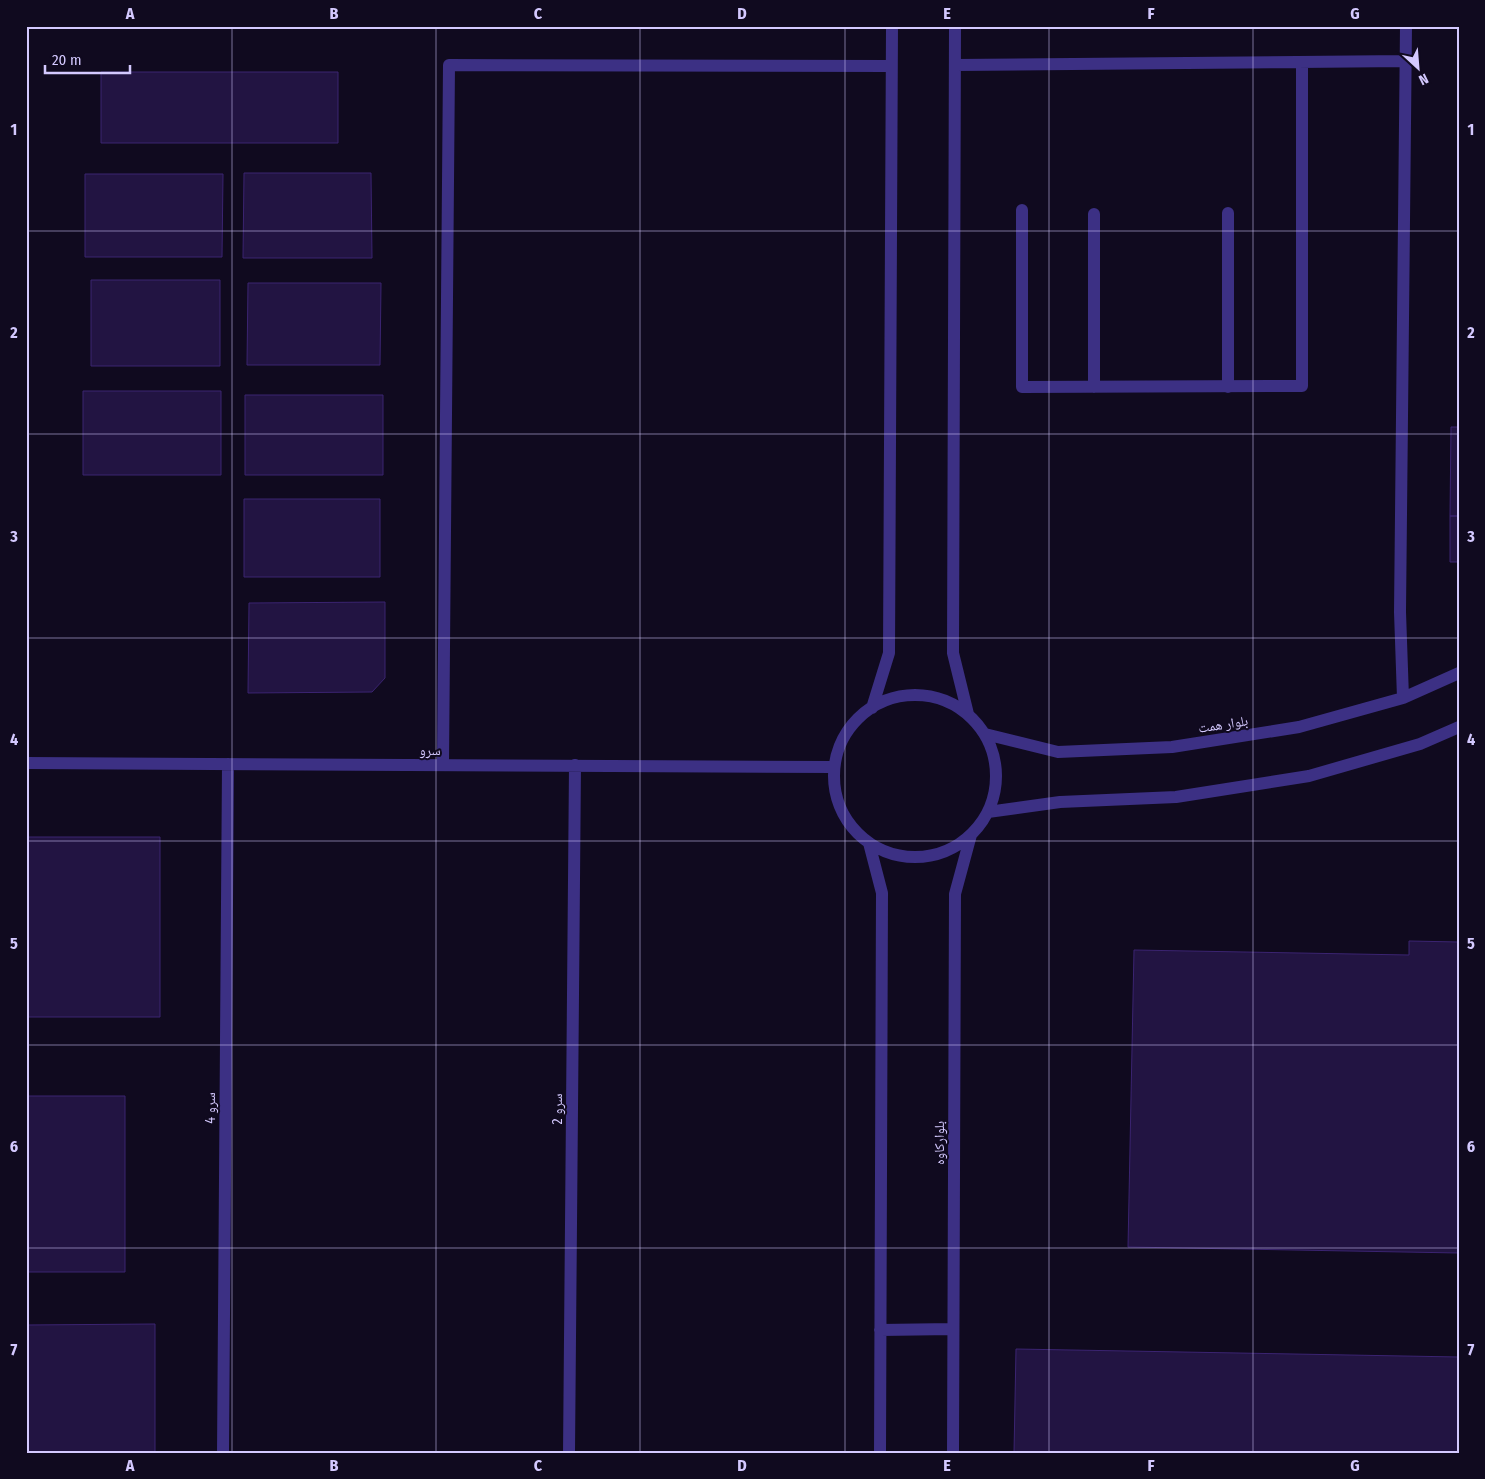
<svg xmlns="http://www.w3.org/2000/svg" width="1485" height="1479" font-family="'Fira Sans Condensed','Noto Naskh Arabic',sans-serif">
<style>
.building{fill:#221442;stroke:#3b2471}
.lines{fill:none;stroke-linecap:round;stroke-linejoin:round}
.minor{stroke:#3c3084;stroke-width:12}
.grid{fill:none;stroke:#d4c9ff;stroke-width:1;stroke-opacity:0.55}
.labels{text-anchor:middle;stroke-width:4;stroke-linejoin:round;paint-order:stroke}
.street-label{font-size:14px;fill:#d4c9ff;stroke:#100a1f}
.neatline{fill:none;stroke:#d4c9ff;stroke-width:2}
.grid-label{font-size:16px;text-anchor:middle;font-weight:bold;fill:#d4c9ff}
</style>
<rect width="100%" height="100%" fill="#100a1f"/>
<path class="building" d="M 101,72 L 338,72 L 338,143 L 101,143 Z
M 244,173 L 371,173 L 372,258 L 243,258 Z
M 85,174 L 223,174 L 222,257 L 85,257 Z
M 91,280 L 220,280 L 220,366 L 91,366 Z
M 248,283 L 381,283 L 380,365 L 247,365 Z
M 83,391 L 221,391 L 221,475 L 83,475 Z
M 245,395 L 383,395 L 383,475 L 245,475 Z
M 1451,427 L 1459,427 L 1459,516 L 1450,516 Z
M 244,499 L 380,499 L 380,577 L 244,577 Z
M 1450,516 L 1459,516 L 1459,562 L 1450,562 Z
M 385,602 L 385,678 L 372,692 L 248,693 L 249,603 Z
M 26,837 L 160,837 L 160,1017 L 26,1017 Z
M 1409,941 L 1459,942 L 1459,1253 L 1128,1247 L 1134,950 L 1409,955 Z
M 26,1096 L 125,1096 L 125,1272 L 26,1272 Z
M 155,1324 L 155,1453 L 26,1453 L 26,1325 Z
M 1016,1349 L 1459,1357 L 1459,1453 L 1014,1453 Z"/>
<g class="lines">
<path class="minor" d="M 955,26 L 953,653 L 968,714
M 955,65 L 1406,61
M 1022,210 L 1022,387 L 1302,386 L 1302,62
M 1094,214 L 1094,387
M 1228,387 L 1228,213
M834 776a81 81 0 1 1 162 0a81 81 0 1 1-162 0Z
M 1403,698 L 1400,612 L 1406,26
M 872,708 L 889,653 L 892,26
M 985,734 L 1058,752 L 1172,747 L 1299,727 L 1403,698 L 1459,673
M 26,763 L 834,767
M 443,765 L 449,65 L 891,66
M 988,812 L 1060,802 L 1176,797 L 1309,776 L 1420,744 L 1459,727
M 869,843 L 882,893 L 880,1453
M 880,1330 L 953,1329
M 223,1453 L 228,764
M 569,1453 L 575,765
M 953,1453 L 955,894 L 971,835"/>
</g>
<path class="grid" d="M 232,26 L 232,1453M 436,26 L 436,1453M 640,26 L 640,1453M 845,26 L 845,1453M 1049,26 L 1049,1453M 1253,26 L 1253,1453M 26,231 L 1459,231M 26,434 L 1459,434M 26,638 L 1459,638M 26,841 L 1459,841M 26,1045 L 1459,1045M 26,1248 L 1459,1248"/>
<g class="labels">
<g class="street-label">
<text transform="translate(1223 724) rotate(-9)" y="5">بلوار همت</text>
<text x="430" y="755">سرو</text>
<text transform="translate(210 1108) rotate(-90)" y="5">سرو 4</text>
<text transform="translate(557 1109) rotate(-90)" y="5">سرو 2</text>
<text transform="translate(939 1143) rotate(-90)" y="5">بلوارکاوه</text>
</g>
</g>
<rect width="1485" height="1479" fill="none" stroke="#100a1f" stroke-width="55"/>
<g transform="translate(1418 68) rotate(154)" stroke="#100a1f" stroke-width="4" paint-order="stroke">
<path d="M0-4L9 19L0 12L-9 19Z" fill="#d4c9ff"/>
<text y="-8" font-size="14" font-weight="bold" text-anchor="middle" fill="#d4c9ff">N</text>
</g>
<path d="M45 65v8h85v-8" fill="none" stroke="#d4c9ff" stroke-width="2.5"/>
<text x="52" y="65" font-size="15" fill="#d4c9ff" stroke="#100a1f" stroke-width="4" paint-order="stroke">20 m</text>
<rect x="28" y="28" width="1430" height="1424" class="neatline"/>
<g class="grid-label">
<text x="130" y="19">A</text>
<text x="334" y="19">B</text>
<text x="538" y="19">C</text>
<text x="742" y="19">D</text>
<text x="947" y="19">E</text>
<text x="1151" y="19">F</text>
<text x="1355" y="19">G</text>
<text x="14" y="135">1</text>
<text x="1471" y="135">1</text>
<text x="14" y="338">2</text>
<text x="1471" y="338">2</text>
<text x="14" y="542">3</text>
<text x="1471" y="542">3</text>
<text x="14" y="745">4</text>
<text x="1471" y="745">4</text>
<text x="14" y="949">5</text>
<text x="1471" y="949">5</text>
<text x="14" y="1152">6</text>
<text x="1471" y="1152">6</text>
<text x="14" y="1355">7</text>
<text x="1471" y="1355">7</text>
<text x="130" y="1471">A</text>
<text x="334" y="1471">B</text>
<text x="538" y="1471">C</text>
<text x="742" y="1471">D</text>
<text x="947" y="1471">E</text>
<text x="1151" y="1471">F</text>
<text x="1355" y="1471">G</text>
</g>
</svg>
